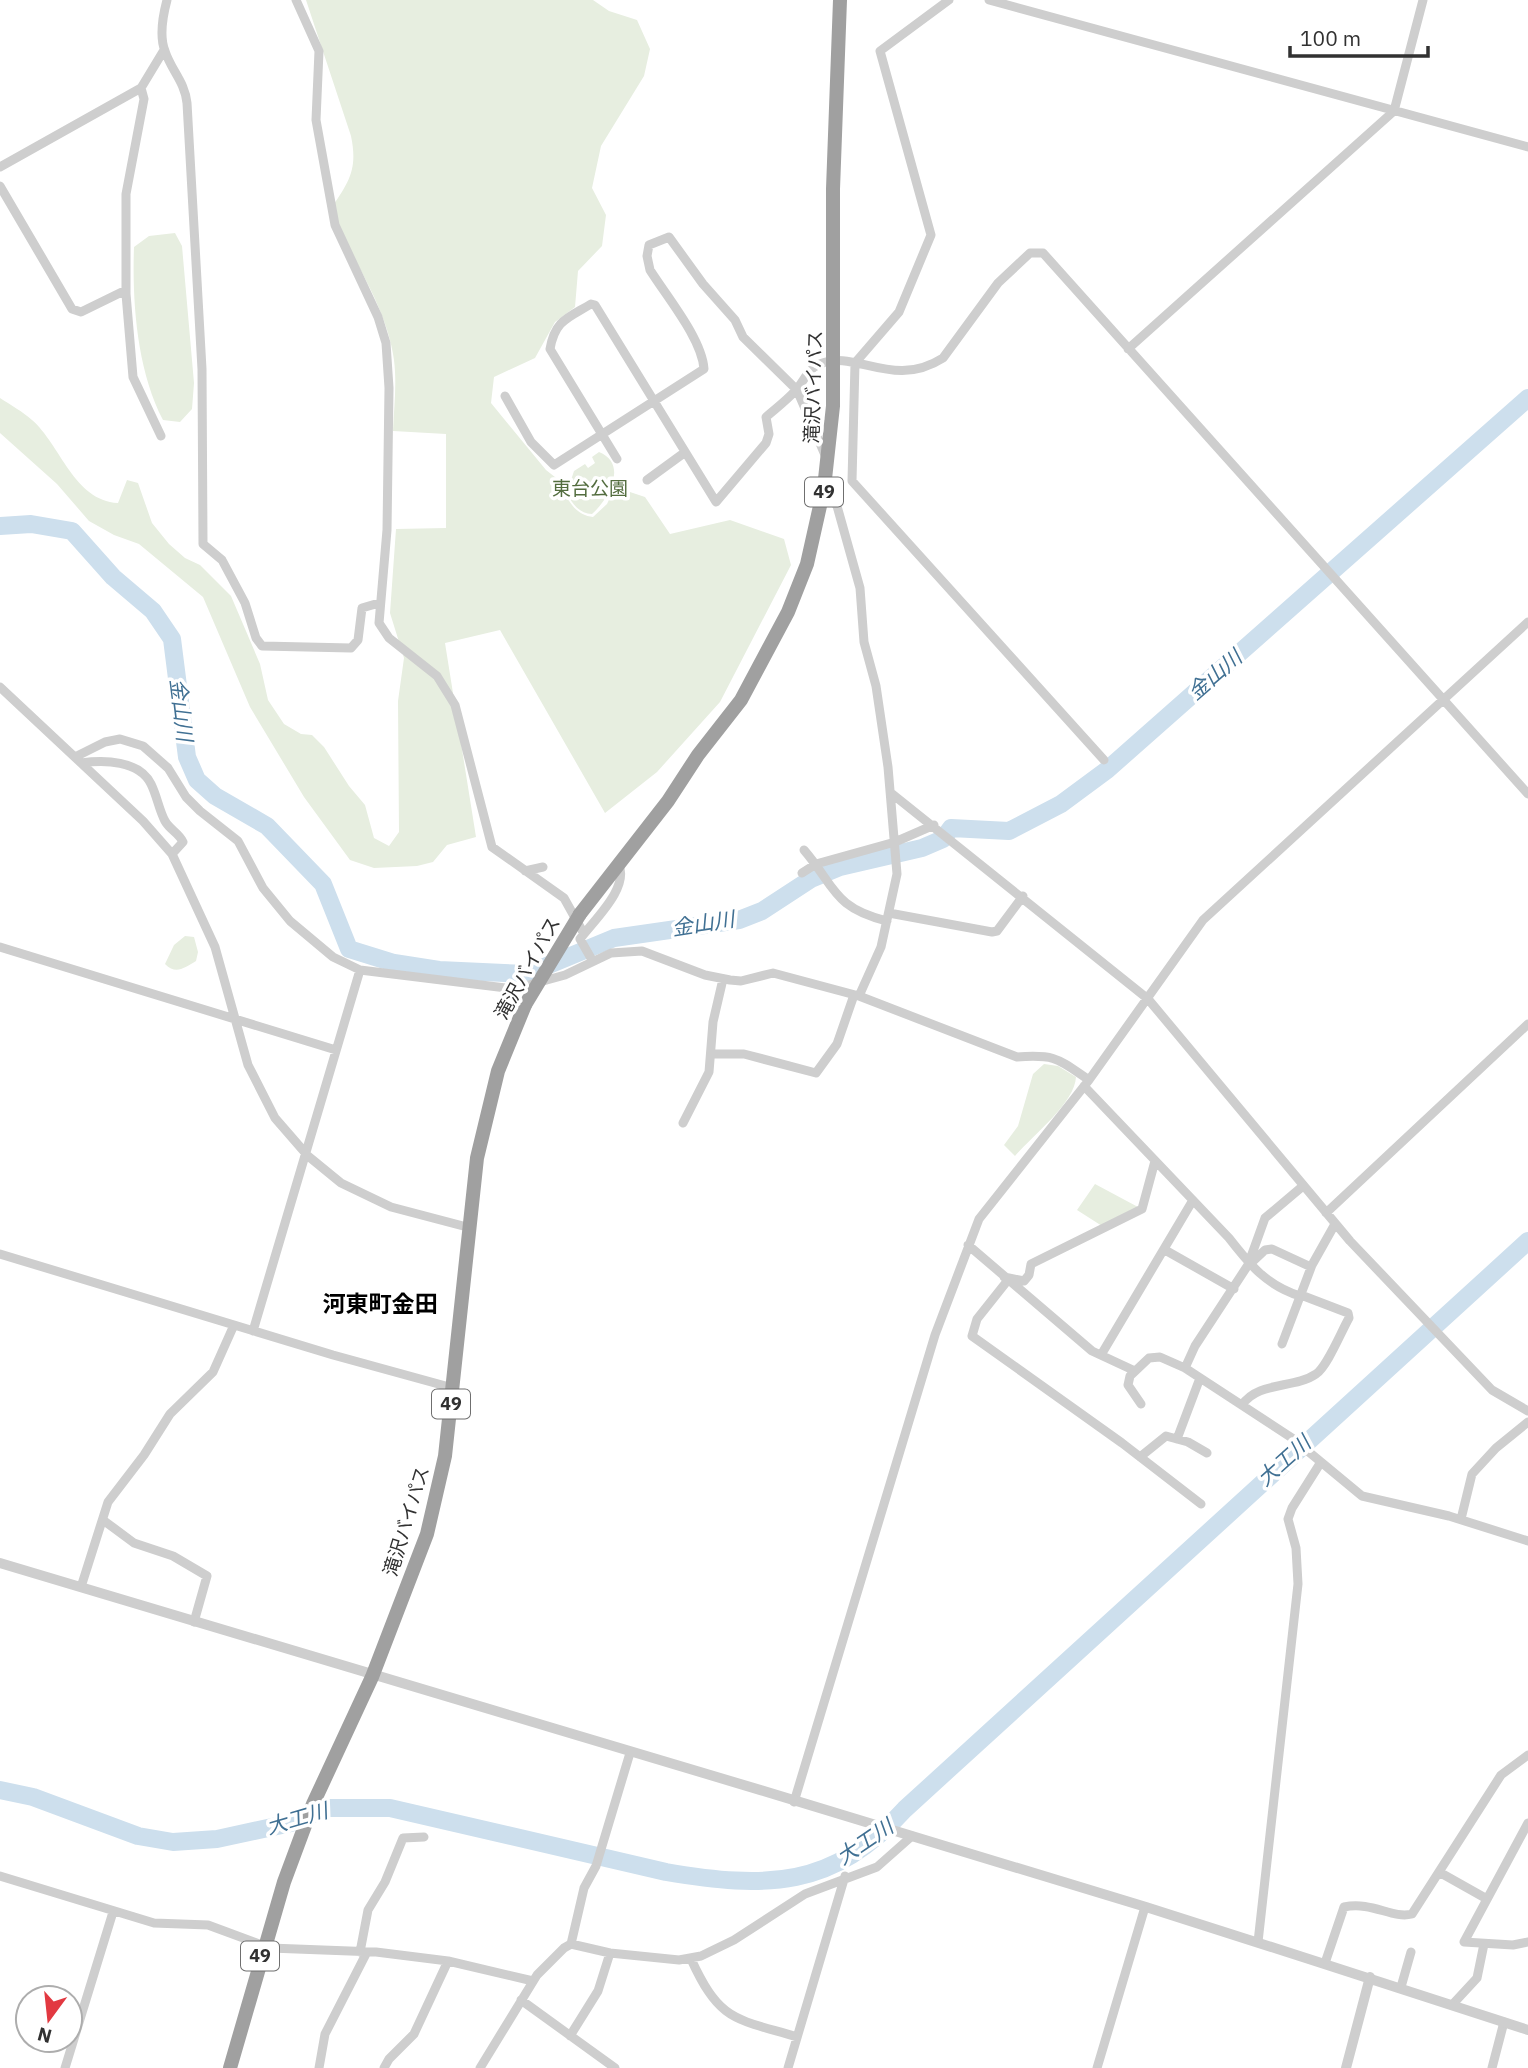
<svg xmlns="http://www.w3.org/2000/svg" width="1528" height="2068" font-family="'IBM Plex Sans','Noto Sans JP',sans-serif">
<style>
.green{fill:#e7eee0}
.lines{fill:none;stroke-linecap:round;stroke-linejoin:round}
.river{stroke:#cddfed;stroke-width:18}
.minor{stroke:#cecece;stroke-width:9}
.tertiary{stroke:#cecece;stroke-width:10}
.trunk{stroke:#a0a0a0;stroke-width:14}
.trunk-bridge{stroke:#a0a0a0;stroke-width:14}
.labels{text-anchor:middle;stroke-width:7;stroke-linejoin:round;paint-order:stroke}
.shield{fill:#fff;stroke:#6f6f6f;stroke-width:2}
.shield-label{font-size:18px;font-weight:bold;fill:#313131}
.street-label{font-size:19px;fill:#313131;stroke:#fff}
.park-label{font-size:19px;fill:#536d3f;stroke:#fff}
.water-label{font-size:21px;font-style:italic;fill:#407093;stroke:#fff}
.quarter-label{font-size:23px;font-weight:bold;fill:#000;stroke:#fff}
</style>
<rect width="100%" height="100%" fill="#fff"/>
<path class="green" d="M 306,0 L 593,0 L 609,11 L 637,20 L 650,49 L 644,76 L 601,146 L 592,188 L 606,215 L 602,246 L 578,271 L 575,307 L 555,322 L 535,358 L 494,377 L 491,403 L 546,470 L 560,481 L 571,480 L 574,471 L 585,464 L 588,468 L 595,463 L 592,457 L 599,452 C 629,464 608,500 592,514 C 574,513 569,496 561,483 C 567,500 575,515 593,517 L 607,504 L 615,487 L 645,497 L 670,534 L 730,520 L 784,539 L 791,565 L 720,702 L 657,772 L 605,813 L 500,630 L 445,643 L 476,837 L 447,845 L 433,862 L 417,866 L 374,868 L 350,860 L 304,797 L 250,707 L 203,597 L 139,544 L 114,535 L 89,521 L 57,484 L 0,433 L 0,398 C 11,405 23,412 32,420 C 60,444 74,501 118,503 L 127,480 L 138,483 L 152,523 L 169,544 L 185,558 L 200,565 L 231,596 L 260,664 L 268,700 L 284,724 L 301,734 L 312,735 L 324,747 L 349,786 L 365,805 L 374,838 L 389,846 L 399,832 L 398,701 L 404,658 L 390,613 L 396,529 L 446,528 L 446,434 L 393,431 C 394,407 397,384 394,360 C 387,307 351,257 330,210 C 349,182 358,170 351,136 Z
M 175,233 L 182,246 L 194,383 L 192,409 L 180,422 L 163,420 C 137,370 132,303 134,247 L 149,236 Z
M 185,936 L 194,937 L 198,952 L 196,961 C 184,968 176,975 165,964 L 174,945 Z
M 1044,1064 L 1058,1066 L 1076,1077 C 1075,1103 1032,1136 1015,1156 L 1004,1145 L 1018,1126 L 1033,1074 Z
M 1095,1184 L 1138,1207 L 1102,1226 L 1077,1210 Z"/>
<g class="lines">
<path class="river" d="M 0,526 L 31,524 L 72,531 L 113,577 L 153,611 L 172,639 L 187,757 L 197,780 L 215,796 L 267,826 L 323,884 L 349,949 L 394,963 L 439,970 L 527,974 L 614,938 L 739,920 L 762,911 L 811,879 L 840,867 L 922,848 L 943,839 L 951,828 L 1009,831 L 1061,804 L 1107,770 L 1528,398
M 0,1790 L 33,1797 L 138,1836 L 173,1842 L 217,1839 L 291,1823 L 328,1808 L 390,1808 L 666,1872 C 766,1889 833,1889 905,1809 L 1528,1241"/>
<path class="minor" d="M 167,0 C 163,15 159,36 165,51 C 171,70 185,82 187,103 L 202,369 L 203,544 L 222,560 L 245,603 L 256,638 L 262,646 L 351,648 L 358,640 L 362,608 L 379,603
M 296,0 L 319,51 L 316,120 L 335,225 L 378,317 L 386,343 L 389,388 L 387,530 L 379,623 L 389,638 L 437,676 L 455,705 L 492,847 L 564,898 L 584,934
M 949,0 L 880,51 L 931,235 L 899,312 L 855,363 L 852,481 L 1104,760
M 989,0 L 1528,147
M 141,88 L 144,99 L 126,194 L 126,294 L 133,377 L 161,436
M 0,167 L 141,88 L 164,50
M 0,186 L 72,309 L 81,312 L 126,290
M 1128,349 L 1394,111 L 1423,0
M 505,396 L 531,442 L 554,465 L 704,369 C 702,339 667,297 650,270 L 647,256 L 649,245 L 669,237 L 703,284 L 735,320 L 743,337 L 797,390 L 825,455
M 617,459 L 550,349 C 555,320 568,318 591,304 L 595,305 L 716,502 L 766,443 L 769,434 L 766,417 C 775,409 786,401 795,391 C 804,382 807,369 820,364 C 855,349 893,390 943,358 L 998,283 L 1030,253 L 1043,253 L 1528,794
M 647,480 L 684,453
M 824,488 L 837,506 L 860,588 L 864,642 L 876,686 L 888,767 L 897,874 L 881,947 L 859,996
M 0,687 L 143,821 L 172,854 L 215,947 L 248,1065 L 275,1118 L 308,1156 L 341,1183 L 391,1207 L 467,1227
M 75,757 L 105,742 L 120,739 L 143,746 L 168,768 L 186,797 L 200,811 L 238,841 L 263,888 L 290,921 L 333,957 L 360,970 L 514,989 L 565,975 L 611,953 L 642,951 L 705,975 L 730,980 L 741,981 L 773,973 L 859,996 L 1017,1057 C 1056,1054 1058,1059 1089,1080
M 81,763 C 104,760 139,760 151,784 C 157,796 159,810 165,821 C 170,830 179,833 183,842 L 172,854
M 891,793 L 1148,999 L 1350,1241 L 1492,1390 L 1528,1411
M 804,850 C 835,886 833,908 887,921
M 525,871 L 543,867
M 802,873 L 816,864 L 895,842 L 934,825
M 889,913 L 992,932 L 997,931 L 1023,896
M 0,947 L 336,1050
M 592,960 L 580,939 C 593,921 631,887 618,863
M 712,1054 L 744,1054 L 816,1073 L 837,1044 L 854,995
M 1084,1086 L 1229,1238 C 1250,1265 1266,1285 1300,1296
M 683,1123 L 709,1072 L 713,1022 L 723,979
M 1326,1213 L 1528,1024
M 968,1245 L 1092,1351 L 1135,1371
M 1165,1250 L 1234,1289
M 0,1254 L 333,1355 L 453,1388
M 1249,1265 L 1265,1250 L 1272,1249 L 1311,1267
M 1004,1277 L 1024,1281 L 1029,1275 L 1031,1264 L 1142,1209 L 1155,1161
M 1008,1280 L 977,1319 L 972,1336 L 1122,1443 L 1201,1504
M 253,1331 L 360,970
M 1282,1344 L 1312,1265 L 1335,1224
M 1101,1355 L 1193,1200
M 1185,1368 L 1195,1346 L 1248,1265 L 1265,1218 L 1303,1186
M 1141,1404 L 1128,1385 L 1130,1376 L 1149,1358 L 1160,1357 L 1185,1368 L 1292,1438 L 1362,1496 L 1449,1516 L 1528,1541
M 1242,1405 C 1258,1381 1294,1389 1316,1374 C 1327,1367 1341,1332 1349,1318 L 1348,1313 L 1301,1295
M 1177,1439 L 1200,1378
M 1140,1457 L 1166,1436 L 1188,1442 L 1207,1453
M 1461,1519 L 1472,1474 L 1496,1448 L 1528,1422
M 103,1520 L 134,1543 L 173,1556 L 207,1576 L 194,1622
M 81,1587 L 108,1502 L 144,1455 L 170,1414 L 213,1372 L 234,1325
M 794,1802 L 935,1335 L 979,1219 L 1089,1080 L 1203,920 L 1528,622
M 1528,1823 L 1464,1942 L 1513,1945 L 1528,1942
M 1439,1872 L 1487,1899
M 0,1876 L 154,1923 L 208,1925 L 270,1948 L 376,1952 L 448,1961 L 533,1981
M 1258,1942 L 1298,1584 L 1296,1548 L 1288,1519 L 1292,1508 L 1321,1462
M 571,1944 L 584,1888 L 596,1866 L 630,1753
M 360,1952 L 368,1910 L 385,1882 L 403,1838 L 424,1837
M 691,1959 C 720,2022 734,2018 797,2037
M 1325,1963 L 1344,1907 C 1372,1901 1392,1919 1412,1914 L 1501,1775 L 1528,1755
M 1401,1987 L 1411,1952
M 521,2000 L 615,2068
M 1452,2005 L 1477,1978 L 1484,1944
M 570,2036 L 598,1991 L 610,1953
M 65,2068 L 113,1912
M 319,2068 L 325,2034 L 367,1952
M 384,2068 L 389,2059 L 414,2034 L 448,1961
M 480,2068 L 537,1975 L 564,1948 L 571,1944 L 610,1953 L 679,1960 L 701,1956 L 734,1940 L 805,1894 L 877,1867 L 912,1836
M 788,2068 L 845,1876
M 1097,2068 L 1145,1907
M 1492,2068 L 1504,2022"/>
<path class="tertiary" d="M 0,1563 C 381,1679 765,1789 1146,1907 C 1274,1947 1400,1989 1528,2030
M 1346,2068 L 1370,1977"/>
<path class="trunk" d="M 580,914 L 668,801 L 698,755 L 741,700 L 788,612 L 807,564 L 824,488 L 833,406 L 833,189 L 840,0
M 230,2068 L 284,1882 L 313,1804 L 372,1677 L 427,1534 L 445,1456 L 477,1158 L 498,1071 L 525,1005"/>
<path class="trunk-bridge" d="M 525,1005 L 580,914"/>
</g>
<g class="labels">
<g class="shield">
<rect x="805" y="477.5" width="38" height="29" rx="5"/>
<rect x="432" y="1389.5" width="38" height="29" rx="5"/>
<rect x="241" y="1941.5" width="38" height="29" rx="5"/>
</g>
<g class="shield-label">
<text x="824" y="498">49</text>
<text x="451" y="1410">49</text>
<text x="260" y="1962">49</text>
</g>
<g class="street-label">
<text transform="translate(813 387) rotate(-88)" y="7">滝沢バイパス</text>
<text transform="translate(527 968) rotate(-61)" y="7">滝沢バイパス</text>
<text transform="translate(406 1521) rotate(-73)" y="7">滝沢バイパス</text>
</g>
<g class="park-label">
<text x="590" y="495">東台公園</text>
</g>
<g class="water-label">
<text transform="translate(1215 675) rotate(-41)" y="7">金山川</text>
<text transform="translate(181 710) rotate(83)" y="7">金山川</text>
<text transform="translate(703 924) rotate(-9)" y="7">金山川</text>
<text transform="translate(1284 1461) rotate(-42)" y="7">大工川</text>
<text transform="translate(297 1819) rotate(-16)" y="7">大工川</text>
<text transform="translate(865 1842) rotate(-34)" y="7">大工川</text>
</g>
<g class="quarter-label">
<text x="380" y="1312">河東町金田</text>
</g>
</g>
<g transform="translate(49 2019) rotate(195)"><circle r="33" fill="#ffffff" stroke="#adadad" stroke-width="2"/>
<path d="M0-5L12 26L0 18L-12 26Z" fill="#e23941"/>
<text y="-10" font-size="19" font-weight="bold" text-anchor="middle" fill="#313131">N</text>
</g>
<path d="M1290 46v10h138v-10" fill="none" stroke="#313131" stroke-width="3.5"/>
<text x="1300" y="46" font-size="21" fill="#313131" stroke="#ffffff" stroke-width="5" paint-order="stroke">100 m</text>
</svg>
